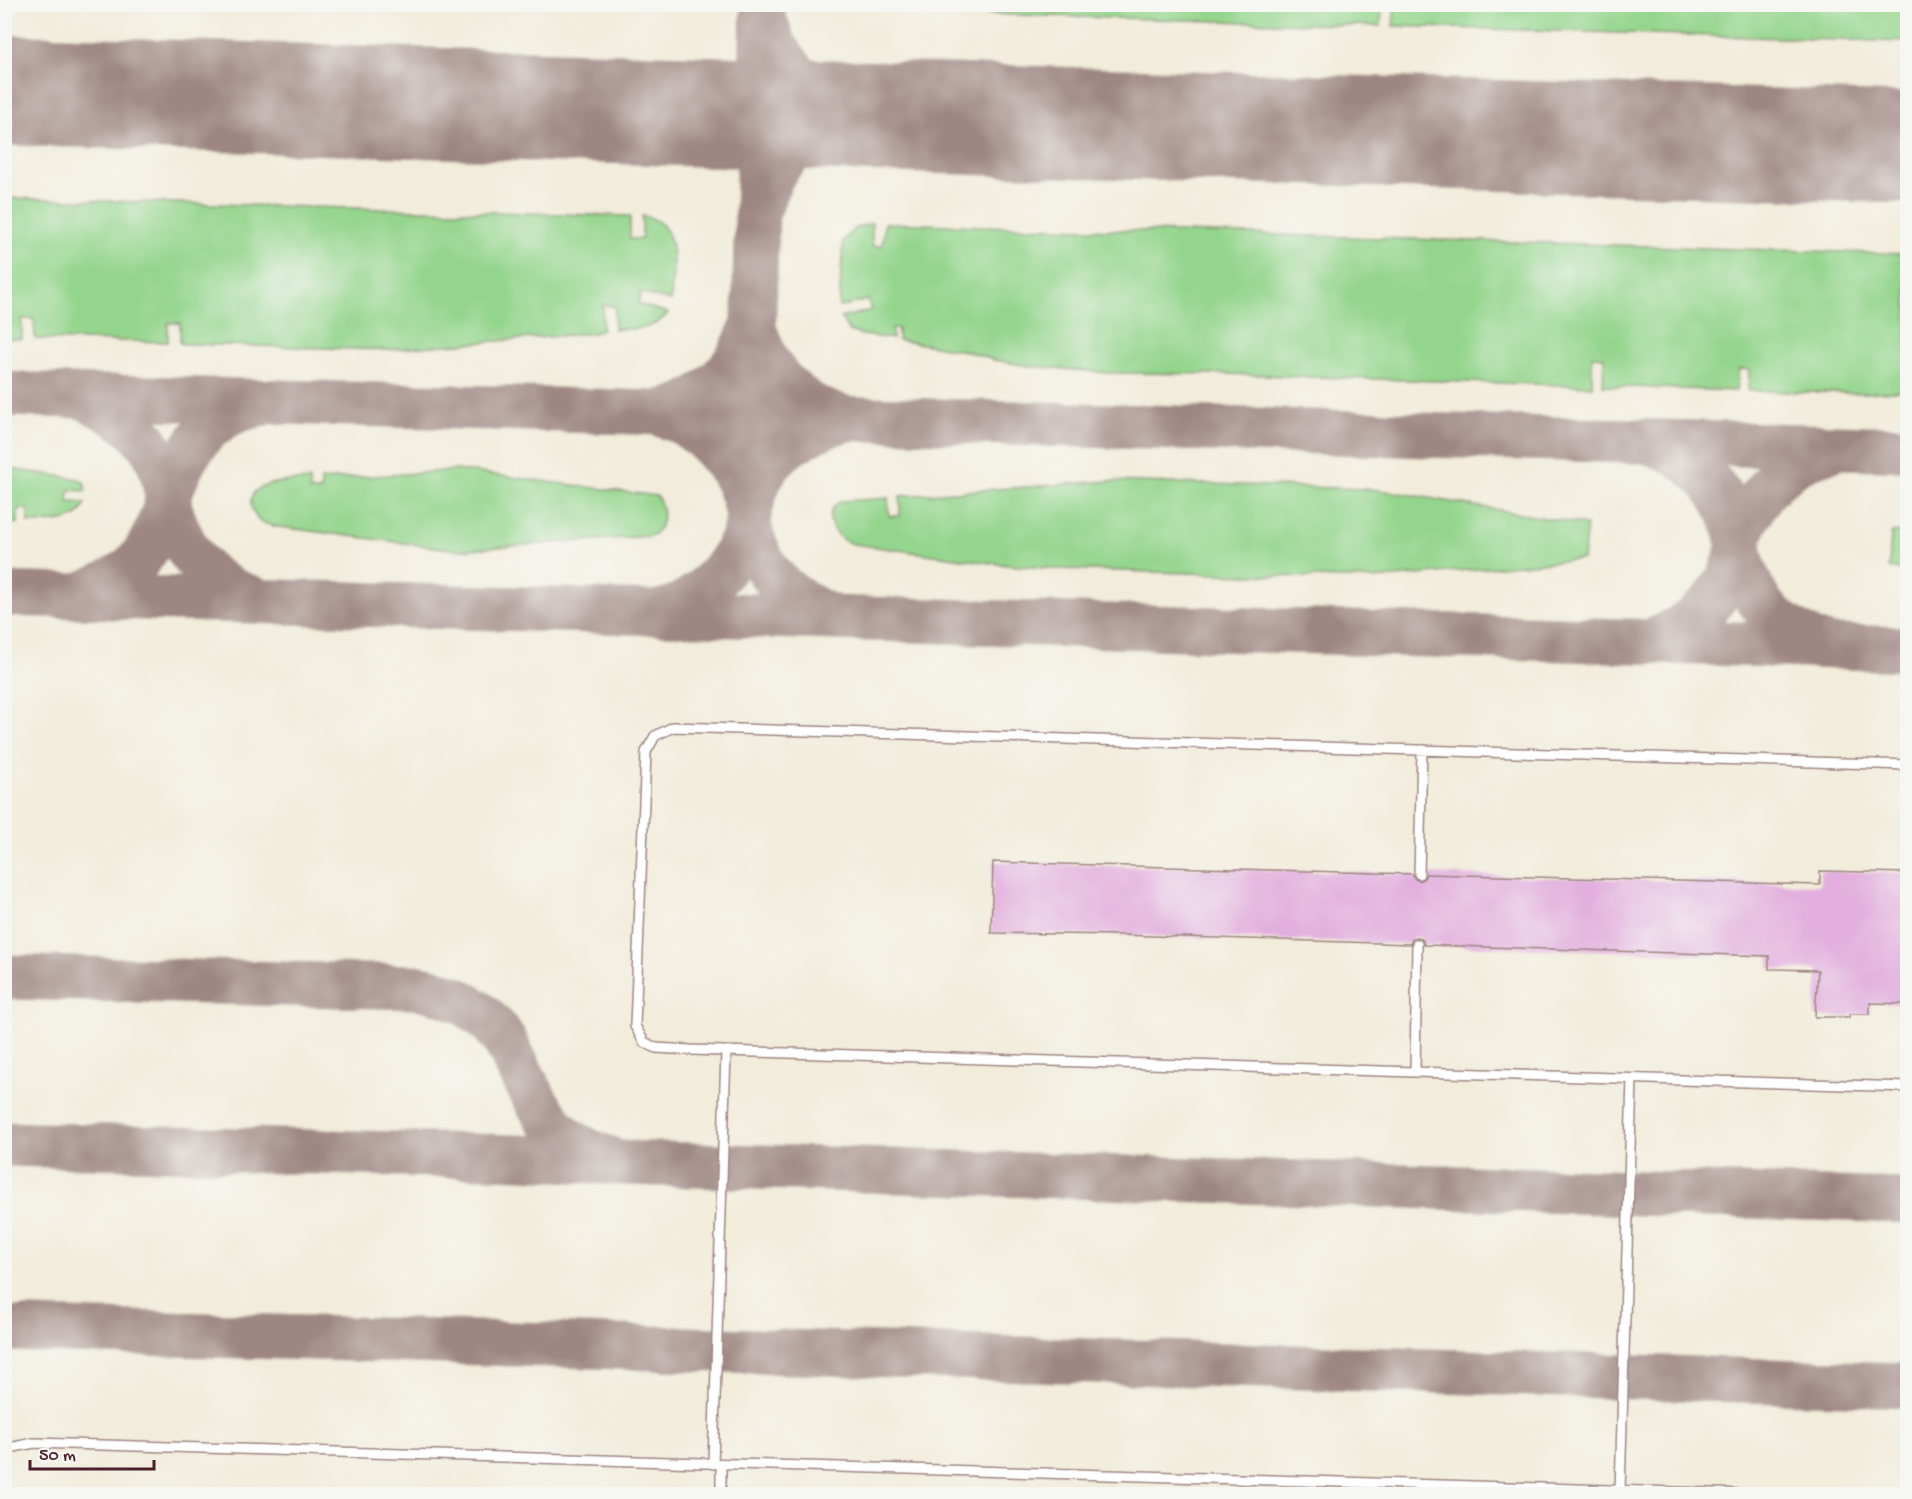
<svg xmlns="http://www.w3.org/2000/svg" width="1912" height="1499" font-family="'Gochi Hand',sans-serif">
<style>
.green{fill:#94d58d;stroke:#6f7a5c;stroke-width:1.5}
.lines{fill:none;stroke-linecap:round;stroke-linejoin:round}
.taxiway{stroke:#9e8682;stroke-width:45}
.runway{stroke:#9e8682;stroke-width:111}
.building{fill:#e2afde}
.service-casing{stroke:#9e8682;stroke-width:12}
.service{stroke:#fff;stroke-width:9}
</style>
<rect width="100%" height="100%" fill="#f6f6f2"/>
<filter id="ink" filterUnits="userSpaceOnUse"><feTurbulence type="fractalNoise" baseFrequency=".0167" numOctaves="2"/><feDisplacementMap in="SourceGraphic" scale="12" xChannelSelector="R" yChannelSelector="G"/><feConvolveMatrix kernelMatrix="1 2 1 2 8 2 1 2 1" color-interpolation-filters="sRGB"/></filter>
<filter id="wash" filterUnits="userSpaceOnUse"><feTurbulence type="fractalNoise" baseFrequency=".008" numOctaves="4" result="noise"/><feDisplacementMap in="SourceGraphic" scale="24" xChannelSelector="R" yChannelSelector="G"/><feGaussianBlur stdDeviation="1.35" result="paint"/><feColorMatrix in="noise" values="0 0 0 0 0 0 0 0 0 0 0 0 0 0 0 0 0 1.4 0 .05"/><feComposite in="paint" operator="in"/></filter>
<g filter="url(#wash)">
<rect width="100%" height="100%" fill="#f2ecda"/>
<path class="green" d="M 916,4 L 1382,4 L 1382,5 L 1381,26 L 915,12 Z
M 1395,4 L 1907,5 L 1907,42 L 1393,26 Z
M 5,198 L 630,216 L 630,239 L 642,239 L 642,216 C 683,220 672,272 671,301 L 641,293 L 638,304 L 668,313 C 654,331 635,329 614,329 L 615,306 L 603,305 L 602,330 L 594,333 L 387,350 L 186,344 L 180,343 L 180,323 L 168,323 L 168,342 L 35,339 L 34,319 L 22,319 L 22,339 L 5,339 Z
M 872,223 L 872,246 L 882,246 L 885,223 L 1907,254 L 1907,390 L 1867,393 L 1748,391 L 1749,370 L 1739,369 L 1736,391 L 1603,386 L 1604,357 L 1592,356 L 1592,386 L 1224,374 L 1110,373 L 1028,366 L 994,360 L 966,351 L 898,340 L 898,328 L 892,329 L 893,339 L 863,335 L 849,331 L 841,318 L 871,310 L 868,300 L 839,307 L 843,241 L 855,228 Z
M 5,468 L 79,479 L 84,482 L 86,491 L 69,490 L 68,502 L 85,503 C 79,526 47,522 28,523 L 28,509 L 18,509 L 18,523 L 5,525 Z
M 457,470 L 657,496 C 665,509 666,530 650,536 L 458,550 L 272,526 L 259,521 C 254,515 250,508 251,500 C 254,479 294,482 310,480 L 310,491 L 321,491 L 321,480 Z
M 1109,481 L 1370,489 L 1393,492 L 1587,525 L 1583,559 L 1375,579 L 1057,569 L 1007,565 L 854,544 C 831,539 820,510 842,501 L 888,498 L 889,516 L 900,516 L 900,496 Z
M 1907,531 L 1907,571 L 1889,568 L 1891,533 Z"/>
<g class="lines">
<path class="taxiway" d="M 763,4 L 748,521 C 760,575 786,597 835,618
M 763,15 L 774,45 L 797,76 L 828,100 L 883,117
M 761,205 C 768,177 782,157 806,141 C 811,138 816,133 822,131 C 845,121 872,120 896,118
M 4,394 L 1908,449
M 84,397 C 108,410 133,422 149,445 C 164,467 162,477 168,500 C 180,548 205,584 253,598
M 663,411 C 693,406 719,385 736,360 C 743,350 747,337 753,326 C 758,337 761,349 767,360 C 781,386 811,410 839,416
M 659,414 C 668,418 678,420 686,425 C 713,443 740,474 745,507
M 1651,443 C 1690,456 1724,487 1735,528 C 1739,541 1740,555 1744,568 C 1748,579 1753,592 1760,602 C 1770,618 1806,640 1824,645
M 4,594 L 1908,649
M 79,595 C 99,587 123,578 138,561 C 152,545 159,525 166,504 C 179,468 194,432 230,414 C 239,409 251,407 261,404
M 656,612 C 691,608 728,572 741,541 C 750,520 751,495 762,475 C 778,446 810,431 840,421
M 1651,642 C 1687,625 1711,612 1730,575 C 1736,563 1737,547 1741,535 C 1755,492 1788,460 1832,450
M 4,977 L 415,987 C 449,992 479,1007 501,1035 C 507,1043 511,1054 516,1063 C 540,1109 553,1142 608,1158
M 4,1144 L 519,1157 L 625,1163 L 1908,1201
M 4,1329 L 1908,1385"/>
<path class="runway" d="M 4,90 L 1908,148"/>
</g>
<g id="blocks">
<path class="building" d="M 993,862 L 1412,874 L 1415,879 L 1419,881 L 1424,878 L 1426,874 L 1820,885 L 1820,871 L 1908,873 L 1908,1004 L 1870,1003 L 1870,1014 L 1850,1014 L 1850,1017 L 1815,1017 L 1818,970 L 1769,969 L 1769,956 L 1424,945 L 1423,940 L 1418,937 L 1413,938 L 1410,944 L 1120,935 L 991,933 Z"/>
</g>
</g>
<g filter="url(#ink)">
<use href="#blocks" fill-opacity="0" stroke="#9e8682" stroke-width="1.5"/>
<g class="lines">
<defs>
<path id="service" d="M 1908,765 L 673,727 L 655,736 L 646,752 L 635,1026 L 644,1042 L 656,1048 L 691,1050 L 1908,1087
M 1419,874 L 1422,750
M 1415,1072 L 1417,944
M 4,1449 L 34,1443 L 1743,1494
M 713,1464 L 726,1052
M 1620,1491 L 1632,1079
M 721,1494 L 721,1464"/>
</defs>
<use href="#service" class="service-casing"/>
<use href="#service" class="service"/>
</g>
</g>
<rect width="1912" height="1499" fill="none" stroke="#f6f6f2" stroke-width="24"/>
<path d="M30 1460v9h124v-9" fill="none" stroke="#4a1f2b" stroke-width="3"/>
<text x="39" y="1460" font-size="18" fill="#4a1f2b" stroke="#f6f6f2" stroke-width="4.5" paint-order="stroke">50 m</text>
</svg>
